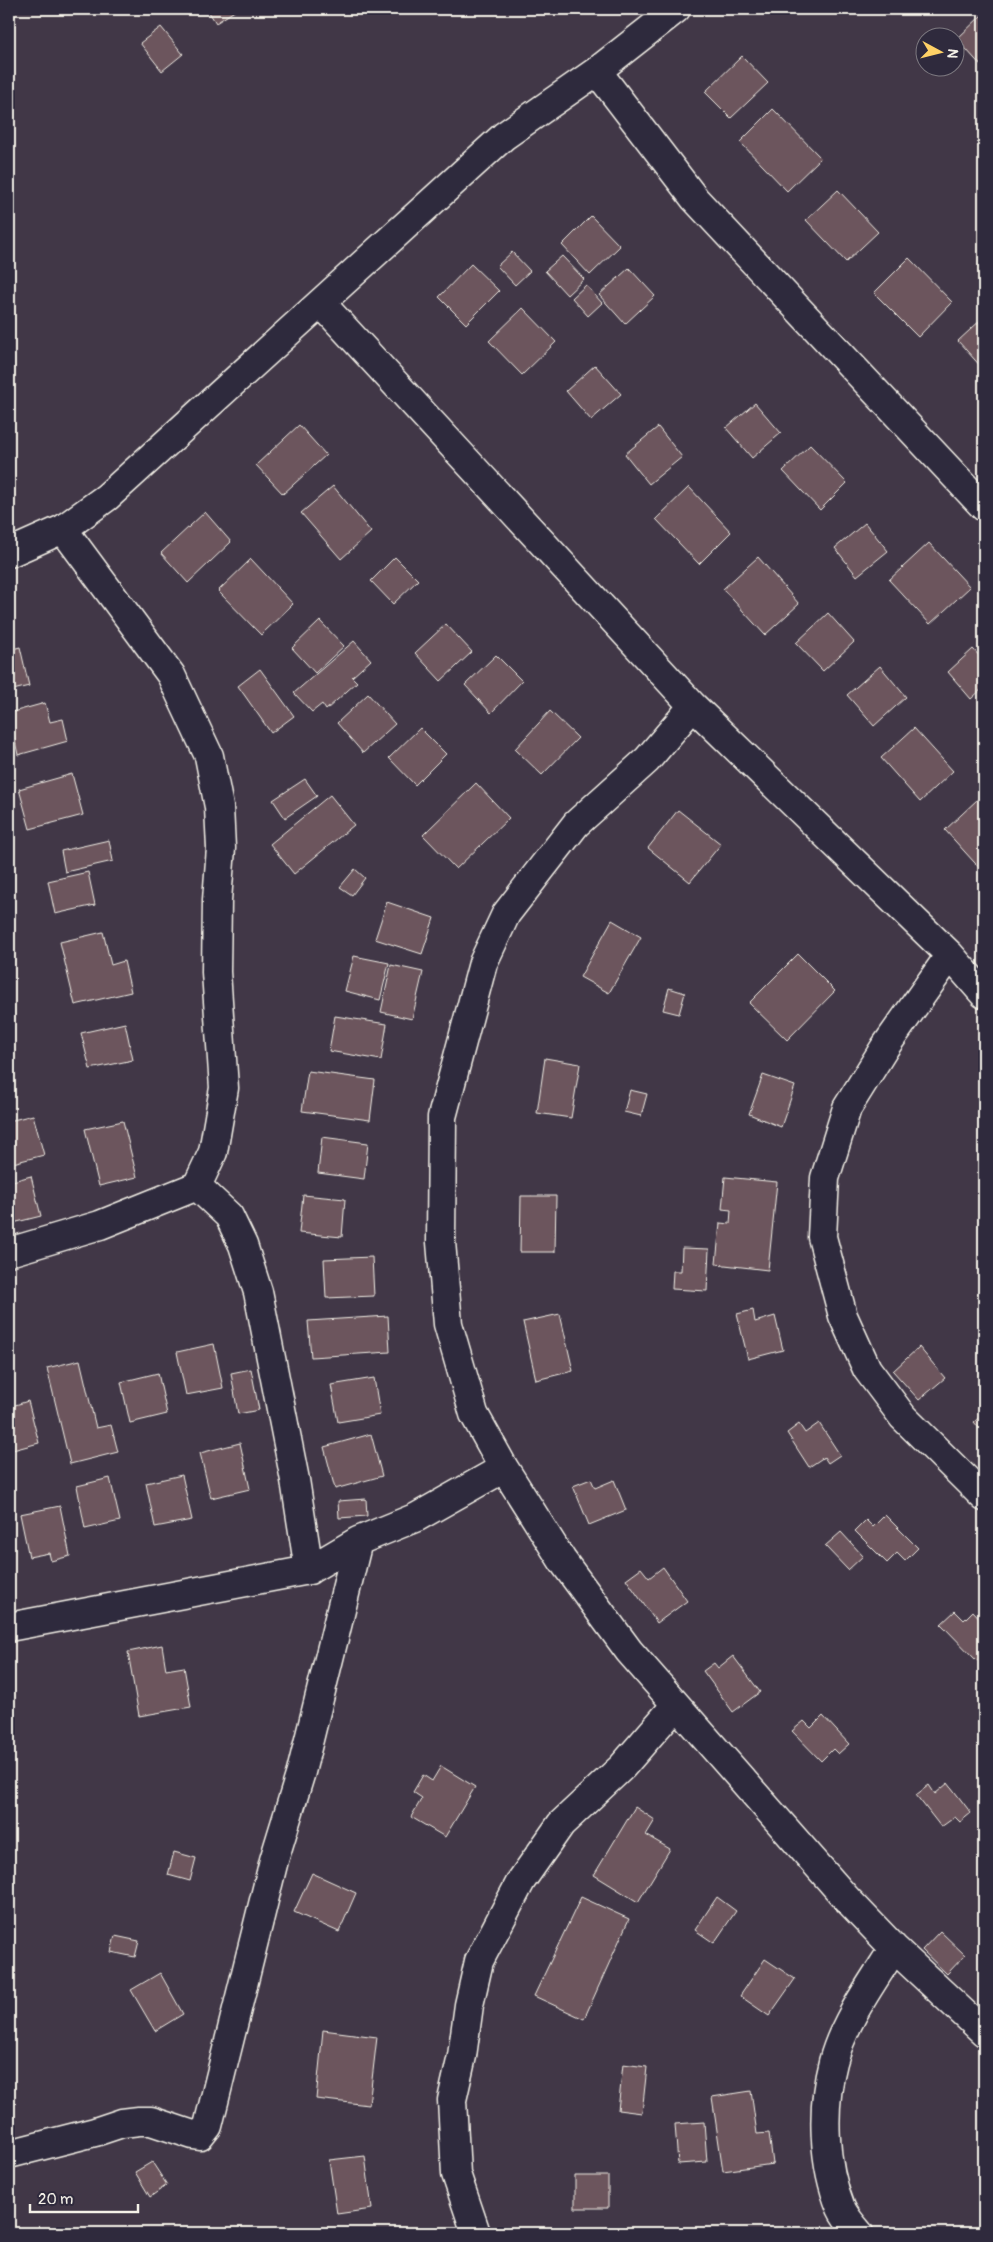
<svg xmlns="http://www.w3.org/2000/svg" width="993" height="2242" font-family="Pangolin,sans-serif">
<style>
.building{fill:#6c555d;stroke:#f4f1e8}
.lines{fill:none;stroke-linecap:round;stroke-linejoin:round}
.minor-casing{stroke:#f4f1e8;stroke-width:31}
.minor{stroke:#2f2a3d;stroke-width:28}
</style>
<rect width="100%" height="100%" fill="#413747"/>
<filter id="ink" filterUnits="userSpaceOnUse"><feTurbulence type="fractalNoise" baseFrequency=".02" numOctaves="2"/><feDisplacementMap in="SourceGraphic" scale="10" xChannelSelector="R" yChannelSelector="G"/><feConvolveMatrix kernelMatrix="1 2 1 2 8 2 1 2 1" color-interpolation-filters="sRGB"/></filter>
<g filter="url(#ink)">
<path class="building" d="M 207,9 L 235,9 L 236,10 L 216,23 Z
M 984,13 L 984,69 L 957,39 Z
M 161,27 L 183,54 L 162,71 L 140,43 Z
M 742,56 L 768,83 L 731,118 L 705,92 Z
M 773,109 L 821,158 L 787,191 L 740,142 Z
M 838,190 L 878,232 L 846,262 L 806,220 Z
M 591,216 L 620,246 L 590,275 L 562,245 Z
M 512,252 L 530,271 L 515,285 L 497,266 Z
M 562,256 L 584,279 L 567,295 L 545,271 Z
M 909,258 L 952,302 L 918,337 L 874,293 Z
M 471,264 L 499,291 L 466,324 L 439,297 Z
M 629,268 L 655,296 L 625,324 L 599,295 Z
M 586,285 L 602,303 L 588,316 L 572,298 Z
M 523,308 L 556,342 L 522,375 L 489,341 Z
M 984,317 L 984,368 L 983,369 L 958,341 Z
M 595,365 L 621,394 L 591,420 L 566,391 Z
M 755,403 L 781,433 L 752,458 L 726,428 Z
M 299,425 L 326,455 L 283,494 L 256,465 Z
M 658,427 L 682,457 L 649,484 L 625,454 Z
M 810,445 L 847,483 L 820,510 L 783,471 Z
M 333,486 L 371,532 L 341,559 L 301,513 Z
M 689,487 L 731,532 L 699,564 L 656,519 Z
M 205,512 L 231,542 L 188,583 L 161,553 Z
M 865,523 L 888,551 L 857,576 L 835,548 Z
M 929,543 L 970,587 L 930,624 L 889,580 Z
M 395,557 L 418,580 L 393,604 L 371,581 Z
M 758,557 L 799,604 L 765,635 L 723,589 Z
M 251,559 L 293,604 L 261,635 L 218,591 Z
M 828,613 L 854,642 L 823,671 L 796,643 Z
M 320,621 L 344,646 L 315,673 L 292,648 Z
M 446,624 L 472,652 L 441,681 L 415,653 Z
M 354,641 L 371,660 L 352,677 L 357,682 L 326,710 L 322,704 L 312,712 L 294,693 Z
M 20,647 L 29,686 L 9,691 L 9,650 Z
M 973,649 L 984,661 L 984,687 L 971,699 L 948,672 Z
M 496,655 L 522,681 L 491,713 L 465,685 Z
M 880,666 L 906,697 L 874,726 L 847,695 Z
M 260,669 L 294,716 L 271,733 L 238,686 Z
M 368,694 L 395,724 L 363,753 L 337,723 Z
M 45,703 L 50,722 L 63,719 L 68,741 L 18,755 L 9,713 Z
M 550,711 L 578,738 L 542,775 L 515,749 Z
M 420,728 L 446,754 L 415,785 L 389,758 Z
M 914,728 L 953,771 L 920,802 L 881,758 Z
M 72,774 L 83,815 L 30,829 L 19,789 Z
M 305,779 L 317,796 L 285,818 L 273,800 Z
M 476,783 L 509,818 L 456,869 L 423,835 Z
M 330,795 L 354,825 L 294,874 L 270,844 Z
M 978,799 L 984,806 L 984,873 L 945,830 Z
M 678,810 L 721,844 L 690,882 L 648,848 Z
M 109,840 L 113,861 L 65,872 L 61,851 Z
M 355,869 L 365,878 L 352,895 L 340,887 Z
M 88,872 L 95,905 L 55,914 L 48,881 Z
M 387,902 L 434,918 L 422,954 L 375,939 Z
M 612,920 L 641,937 L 609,993 L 580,977 Z
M 103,932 L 111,965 L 124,961 L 131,992 L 75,1005 L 60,942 Z
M 798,954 L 835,991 L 787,1040 L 749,1003 Z
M 354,956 L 389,963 L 380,1000 L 345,991 Z
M 391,965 L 423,972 L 412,1019 L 381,1012 Z
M 669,988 L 685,993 L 679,1014 L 663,1010 Z
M 335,1016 L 387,1024 L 381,1060 L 329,1051 Z
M 125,1023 L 133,1060 L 90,1069 L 81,1033 Z
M 545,1058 L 580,1064 L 571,1118 L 537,1113 Z
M 308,1071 L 375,1080 L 370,1120 L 302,1111 Z
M 763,1075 L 795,1086 L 781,1127 L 749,1114 Z
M 630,1090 L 647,1094 L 641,1116 L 624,1112 Z
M 33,1115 L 44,1155 L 9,1164 L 9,1121 Z
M 123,1121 L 137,1177 L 99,1186 L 85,1129 Z
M 322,1137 L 368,1143 L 364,1179 L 318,1173 Z
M 31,1176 L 41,1216 L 9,1224 L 9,1182 Z
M 725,1177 L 777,1182 L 768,1270 L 716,1264 L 720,1223 L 730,1224 L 731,1210 L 722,1209 Z
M 303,1195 L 345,1199 L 342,1237 L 299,1233 Z
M 521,1196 L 556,1196 L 555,1252 L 520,1252 Z
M 682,1248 L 709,1249 L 707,1291 L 672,1289 L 673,1271 L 681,1271 Z
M 372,1257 L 374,1296 L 326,1298 L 324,1259 Z
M 753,1310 L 755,1322 L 775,1316 L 783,1350 L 748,1359 L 737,1314 Z
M 560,1314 L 573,1371 L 536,1380 L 523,1322 Z
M 388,1316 L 390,1352 L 311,1357 L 308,1321 Z
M 214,1344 L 223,1388 L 186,1395 L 177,1352 Z
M 919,1347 L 945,1378 L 919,1400 L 893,1371 Z
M 80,1360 L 96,1428 L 111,1425 L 118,1452 L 70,1464 L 47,1368 Z
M 251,1369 L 259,1410 L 238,1414 L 231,1373 Z
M 158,1373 L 167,1414 L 130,1423 L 121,1382 Z
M 374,1378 L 380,1415 L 338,1422 L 331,1385 Z
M 28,1401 L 39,1443 L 9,1451 L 9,1407 Z
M 984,1413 L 984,1434 L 974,1422 Z
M 819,1423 L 840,1455 L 828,1463 L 824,1457 L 809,1467 L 787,1433 L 799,1424 L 805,1433 Z
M 371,1434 L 382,1476 L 335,1489 L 324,1447 Z
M 240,1443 L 250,1489 L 211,1498 L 200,1453 Z
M 182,1475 L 192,1520 L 155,1527 L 146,1483 Z
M 110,1478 L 120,1521 L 85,1529 L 77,1486 Z
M 591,1479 L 595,1488 L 614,1480 L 626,1510 L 589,1525 L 573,1486 Z
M 366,1499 L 367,1516 L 339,1518 L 338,1501 Z
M 60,1506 L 70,1556 L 51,1561 L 49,1553 L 29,1557 L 20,1514 Z
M 885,1515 L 918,1548 L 905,1561 L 897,1553 L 887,1563 L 855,1531 L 866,1520 L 873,1527 Z
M 841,1532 L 863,1556 L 848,1570 L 825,1546 Z
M 663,1567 L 687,1601 L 657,1623 L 626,1579 L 641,1568 L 649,1578 Z
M 955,1611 L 964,1620 L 973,1611 L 984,1623 L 984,1653 L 977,1661 L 941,1624 Z
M 162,1645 L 166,1670 L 184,1667 L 191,1707 L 139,1716 L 128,1652 Z
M 733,1656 L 760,1692 L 733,1712 L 703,1671 L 714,1663 L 718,1668 Z
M 823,1716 L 849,1744 L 838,1754 L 833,1749 L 821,1761 L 792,1731 L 804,1721 L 811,1728 Z
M 441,1766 L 475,1787 L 445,1837 L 411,1817 L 422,1798 L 413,1792 L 423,1775 L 432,1781 Z
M 948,1783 L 971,1813 L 960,1822 L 955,1817 L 941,1827 L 916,1795 L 929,1785 L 935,1794 Z
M 635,1807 L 655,1820 L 646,1835 L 670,1849 L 638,1902 L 594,1875 Z
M 174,1852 L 196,1858 L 190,1881 L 168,1875 Z
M 312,1873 L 356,1893 L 339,1932 L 294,1912 Z
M 581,1897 L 629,1919 L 584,2019 L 534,1996 Z
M 717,1897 L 736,1911 L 714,1943 L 695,1930 Z
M 940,1931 L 965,1955 L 947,1974 L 922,1950 Z
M 115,1936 L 139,1941 L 135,1957 L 111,1952 Z
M 765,1959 L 795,1979 L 769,2016 L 740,1996 Z
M 160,1973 L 183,2014 L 155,2031 L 131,1990 Z
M 323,2030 L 377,2037 L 369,2105 L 316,2099 Z
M 623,2064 L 647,2067 L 642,2113 L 618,2110 Z
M 751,2091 L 757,2134 L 769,2133 L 773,2164 L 723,2171 L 712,2097 Z
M 704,2122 L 707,2162 L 678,2164 L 675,2124 Z
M 365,2156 L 372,2209 L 337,2214 L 329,2160 Z
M 152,2162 L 167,2185 L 150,2197 L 135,2172 Z
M 575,2176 L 608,2176 L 608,2208 L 575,2208 Z"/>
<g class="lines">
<defs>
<path id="minor" d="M 597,71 L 695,199 L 984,507
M 321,303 L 693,706 L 950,955 L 984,994
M 9,553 L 63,529 L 107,497 L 504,136 L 597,71 L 676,9
M 693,706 L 647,760 L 576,824 L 506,914 L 483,963 L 442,1117 L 441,1242 L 448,1324 L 474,1414 L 504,1468 L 562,1560 L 629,1651 L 846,1898 L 894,1948 L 984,2032
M 950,955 L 885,1047 L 847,1108 L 825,1178 L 822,1237 L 843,1316 L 867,1369 L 903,1417 L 984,1497
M 197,1186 L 229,1216 L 243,1245 L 258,1292 L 295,1480 L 309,1570
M 9,1252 L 100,1225 L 197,1186 L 213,1152 L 224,1088 L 216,972 L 217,900 L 221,848 L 219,807 L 209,756 L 171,675 L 63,529
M 9,1627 L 309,1570 L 358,1541 L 417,1517 L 504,1468
M 9,2154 L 95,2132 L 122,2123 L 139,2121 L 151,2121 L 193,2135 L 200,2136 L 208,2126 L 274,1860 L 301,1772 L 358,1541
M 476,2233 L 456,2174 L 452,2100 L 462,2056 L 469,2005 L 479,1961 L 521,1881 L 561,1824 L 622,1767 L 675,1706
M 859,2233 C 853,2226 845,2217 841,2208 C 823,2164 821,2108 833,2062 C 844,2021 872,1983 894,1948"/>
</defs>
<use href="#minor" class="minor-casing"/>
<use href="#minor" class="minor"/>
</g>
</g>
<rect width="993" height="2242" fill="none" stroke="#2f2a3d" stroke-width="30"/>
<rect x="15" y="15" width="963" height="2212" fill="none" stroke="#f4f1e8" stroke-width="2" filter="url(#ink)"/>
<g transform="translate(940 52) rotate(97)"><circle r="24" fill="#2f2a3d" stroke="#7e7a81"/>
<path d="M0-4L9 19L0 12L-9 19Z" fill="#ffd166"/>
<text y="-8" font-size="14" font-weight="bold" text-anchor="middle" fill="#f4f1e8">N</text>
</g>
<path d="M30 2204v8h108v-8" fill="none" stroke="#f4f1e8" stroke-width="2.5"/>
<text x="38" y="2204" font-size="15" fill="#f4f1e8" stroke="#2f2a3d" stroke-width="4" paint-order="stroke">20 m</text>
</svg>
